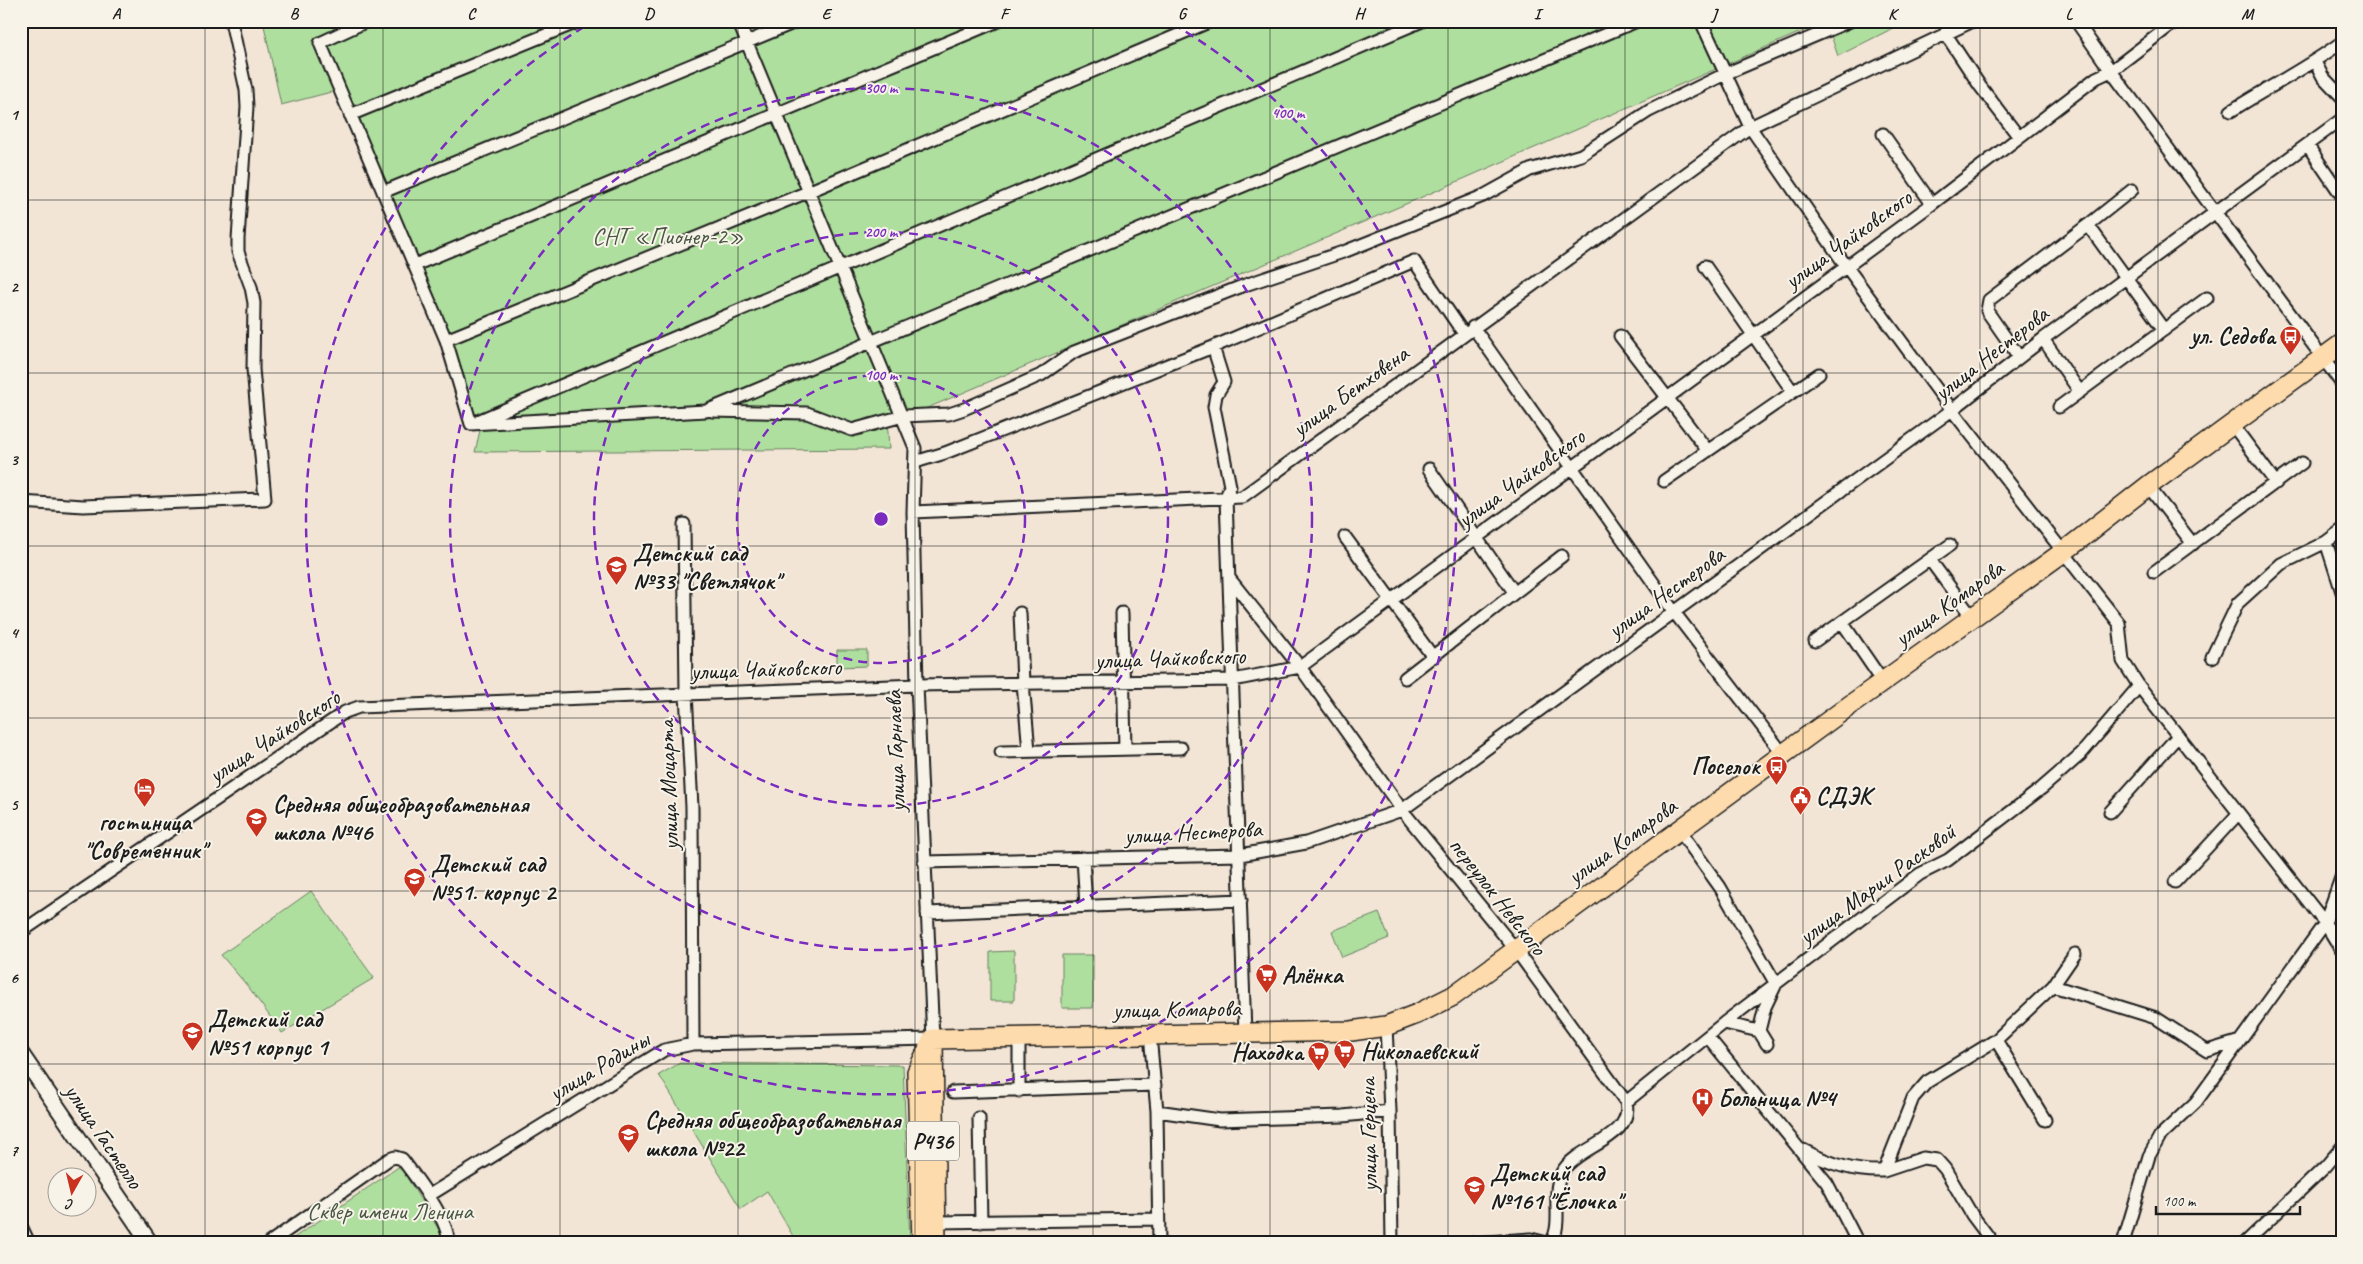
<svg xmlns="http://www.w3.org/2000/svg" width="2363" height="1264" font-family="Caveat,sans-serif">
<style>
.green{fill:#afdf9f;stroke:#667e5e}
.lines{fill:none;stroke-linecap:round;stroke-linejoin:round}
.minor-casing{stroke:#1c1c1c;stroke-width:15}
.tertiary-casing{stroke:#1c1c1c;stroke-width:19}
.primary-casing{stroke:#1c1c1c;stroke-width:22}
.minor{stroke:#f7f3e8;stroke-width:11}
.tertiary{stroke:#f7f3e8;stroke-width:15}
.primary{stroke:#fedbac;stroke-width:19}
.grid{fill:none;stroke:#1c1c1c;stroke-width:1;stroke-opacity:0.55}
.ring{fill:none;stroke:#7b2cbf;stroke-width:2.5;stroke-dasharray:9 6}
.labels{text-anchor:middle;stroke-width:4;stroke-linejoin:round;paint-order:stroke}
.shield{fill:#f7f3e8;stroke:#5e5c59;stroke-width:1}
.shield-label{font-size:22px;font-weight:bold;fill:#1c1c1c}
.park-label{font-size:24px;fill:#485643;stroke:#f7f3e8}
.street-label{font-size:24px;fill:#1c1c1c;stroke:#f7f3e8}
.poi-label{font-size:24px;font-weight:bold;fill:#1c1c1c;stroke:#f7f3e8;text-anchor:start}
.centre{fill:#7b2cbf;stroke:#f7f3e8;stroke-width:2.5}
.ring-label{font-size:15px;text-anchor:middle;font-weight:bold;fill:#7b2cbf;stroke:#f7f3e8;stroke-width:4;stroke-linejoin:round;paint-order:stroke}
.neatline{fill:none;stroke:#1c1c1c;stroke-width:2}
.grid-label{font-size:16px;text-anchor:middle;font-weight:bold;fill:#1c1c1c}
</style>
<rect width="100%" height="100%" fill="#f2e5d6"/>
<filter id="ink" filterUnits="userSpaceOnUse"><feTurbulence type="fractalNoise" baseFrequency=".02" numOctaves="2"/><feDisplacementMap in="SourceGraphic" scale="10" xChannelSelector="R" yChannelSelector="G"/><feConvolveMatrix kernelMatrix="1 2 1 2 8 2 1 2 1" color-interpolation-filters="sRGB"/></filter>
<g filter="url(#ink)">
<path class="green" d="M 263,21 L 1907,21 L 1838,56 L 1826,21 L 1415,200 L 918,412 L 887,417 L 889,449 L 475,452 L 481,426 L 469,413 L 335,91 L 281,105 Z
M 837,650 L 867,650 L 867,666 L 837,667 Z
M 311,891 L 374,978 L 282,1033 L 250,989 L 221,955 Z
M 1379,913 L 1389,938 L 1342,957 L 1332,931 Z
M 1014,951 L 1014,1001 L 990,1001 L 990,952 Z
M 1062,955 L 1093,955 L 1093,1008 L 1062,1008 Z
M 680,1063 L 903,1065 L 910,1243 L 797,1243 L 767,1191 L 741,1209 L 659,1075 Z
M 400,1166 L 447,1243 L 286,1243 Z"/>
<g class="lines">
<defs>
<path id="minor" d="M 367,21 L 320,43 L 446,340 L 471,424
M 1701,21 L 1750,127 L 1846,266 L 1952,410 L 2119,623 L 2123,661 L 2139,686 L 2325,923 L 2342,951
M 2076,21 L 2111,71 L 2342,384
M 1945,33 L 1980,86 L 2019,137
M 2315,62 L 2323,77 L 2342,97
M 2231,111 C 2268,87 2307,68 2342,42
M 350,115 L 580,21
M 1883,134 L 1932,204
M 2308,146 L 2342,196
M 383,192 L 798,21
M 2088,225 L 2132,190
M 415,265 L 998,21
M 1705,266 L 1793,392
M 1473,327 L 1674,612 L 1784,755
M 1620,336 L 1708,451
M 2043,339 L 2080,392
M 446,340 L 810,191 L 1211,21
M 1213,347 L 1224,382 L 1216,395 L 1214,407 L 1230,486 L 1226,498 L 1245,1033
M 2019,357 L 1987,311 L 1989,300 L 2088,225 L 2164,330
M 2059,407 L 2207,298
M 712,411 L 807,413 L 852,430 L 903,416 L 949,414 L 964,409 L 1041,375 L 1074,352 L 1245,285 L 1346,251 L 1483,196 L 1530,170 L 1581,155 L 1649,111 L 1725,74 L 1850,21
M 480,420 L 1422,21
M 471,424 L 706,411 L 1637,21
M 2232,424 L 2276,483
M 915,462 L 945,453 L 1213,347 L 1414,261 L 1464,334
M 1429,469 L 1514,592
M 1664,481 L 1819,374
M 2148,486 L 2193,544
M 21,502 L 83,506 L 265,499 L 253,369 L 254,303 L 251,287 L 238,252 L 238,239 L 247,107 L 246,90 L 231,21
M 913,512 L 1242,497 L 1750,127 L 1973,21
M 684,524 L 686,693 L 692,807 L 693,1044
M 1345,537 L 1433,657
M 2326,542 L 2342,592
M 1930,560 L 1972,617
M 2154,572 L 2302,463
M 1229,578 L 1300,667 L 1402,810 L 1516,950 L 1626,1102 C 1634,1137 1582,1145 1565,1168 C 1548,1189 1565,1220 1551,1243
M 1020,613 L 1023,683 L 1029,751
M 1122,613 L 1125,749
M 1842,622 L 1883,682
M 1815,641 L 1950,545
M 2212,657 L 2238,603 L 2281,564 L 2326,542 L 2342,530
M 1405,678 L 1562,556
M 1001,752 L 1181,748
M 2110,812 L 2178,736
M 1679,830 L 1720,887 L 1776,984 L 1765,1007 L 1759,1031 L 1767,1044
M 1083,858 L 1086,906
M 924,862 L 1240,855 L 1306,843 L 1402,810 L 1952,410 L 2043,339 L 2342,119
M 2175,882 L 2238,814
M 927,913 L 1241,900
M 21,932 L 345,712 L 359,707 L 917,685 L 1233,680 L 1300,667 L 1932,204 L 2096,78 L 2111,71 L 2176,21
M 2053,986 L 2075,954
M 1724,1023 L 1759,1031
M 1386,1026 L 1390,1111 L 1392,1243
M 1150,1035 L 1157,1111 L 1159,1243
M 1019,1037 L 1019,1091
M 1708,1037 L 1827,1183 L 1858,1243
M 1996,1040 L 2045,1120
M 953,1092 L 1155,1085
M 1626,1102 L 1724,1023 L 1920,874 L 1948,860 L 2042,788 L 2081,754 L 2139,686
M 1157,1111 L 1220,1120 L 1343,1116 L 1390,1111
M 979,1118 L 981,1222
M 1803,1150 C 1830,1164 1854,1172 1884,1171
M 428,1196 L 664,1050 L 693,1044 L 933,1039 L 917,685 L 913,512 L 915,448 L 738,21
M 936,1222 L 1158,1219
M 21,1226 L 29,1243
M 269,1243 L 389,1159 L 395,1157 L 402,1159 C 415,1176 451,1223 448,1243
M 1472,1243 L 1531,1239 L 1547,1243
M 1993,1243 L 1972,1215 L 1945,1169 L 1937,1160 L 1923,1158 L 1884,1171 L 1913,1098 L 1927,1082 L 1996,1040 L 2053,986 L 2156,1018 L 2207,1051 L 2237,1042
M 2123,1243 L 2149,1156 L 2160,1136 L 2196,1102 L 2325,923 L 2342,875
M 2245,1243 L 2326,1166 L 2342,1147"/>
<path id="tertiary" d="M 21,1054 L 150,1243"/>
<path id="primary" d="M 933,1039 L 1351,1031 L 1386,1026 L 1417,1014 L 1453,996 L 1849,706 L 2062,553 L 2148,486 L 2342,344
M 933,1042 L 936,1243
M 922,1243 L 917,1072 L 933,1039"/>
</defs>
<use href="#minor" class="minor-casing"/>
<use href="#tertiary" class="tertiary-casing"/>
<use href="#primary" class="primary-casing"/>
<use href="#minor" class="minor"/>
<use href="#tertiary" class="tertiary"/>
<use href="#primary" class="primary"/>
</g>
</g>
<path class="grid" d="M 205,21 L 205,1243M 383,21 L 383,1243M 560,21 L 560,1243M 738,21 L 738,1243M 915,21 L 915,1243M 1093,21 L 1093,1243M 1270,21 L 1270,1243M 1448,21 L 1448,1243M 1625,21 L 1625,1243M 1803,21 L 1803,1243M 1980,21 L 1980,1243M 2158,21 L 2158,1243M 21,200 L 2342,200M 21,373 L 2342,373M 21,546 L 2342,546M 21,718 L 2342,718M 21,891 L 2342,891M 21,1064 L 2342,1064"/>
<g class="ring">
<circle cx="881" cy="519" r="144"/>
<circle cx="881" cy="519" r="287"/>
<circle cx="881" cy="519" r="431"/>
<path d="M1173 24A575 575 0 1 1 589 24"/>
</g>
<defs>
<symbol id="bus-pin" viewBox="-11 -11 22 30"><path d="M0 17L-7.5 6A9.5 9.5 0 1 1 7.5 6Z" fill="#c8321e" stroke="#f7f3e8"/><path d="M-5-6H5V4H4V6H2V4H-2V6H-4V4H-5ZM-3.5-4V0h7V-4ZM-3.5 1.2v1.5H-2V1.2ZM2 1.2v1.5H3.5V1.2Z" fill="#fff"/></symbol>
<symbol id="school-pin" viewBox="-11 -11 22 30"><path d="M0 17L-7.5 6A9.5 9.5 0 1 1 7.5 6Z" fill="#c8321e" stroke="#f7f3e8"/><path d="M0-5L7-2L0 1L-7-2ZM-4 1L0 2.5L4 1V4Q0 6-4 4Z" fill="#fff"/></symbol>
<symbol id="hotel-pin" viewBox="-11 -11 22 30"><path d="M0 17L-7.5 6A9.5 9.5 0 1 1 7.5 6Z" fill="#c8321e" stroke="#f7f3e8"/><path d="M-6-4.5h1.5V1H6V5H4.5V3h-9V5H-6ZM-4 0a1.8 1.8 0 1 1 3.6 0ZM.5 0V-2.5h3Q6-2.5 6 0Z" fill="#fff"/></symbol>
<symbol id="civic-pin" viewBox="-11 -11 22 30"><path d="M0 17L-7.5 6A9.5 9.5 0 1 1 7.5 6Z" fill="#c8321e" stroke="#f7f3e8"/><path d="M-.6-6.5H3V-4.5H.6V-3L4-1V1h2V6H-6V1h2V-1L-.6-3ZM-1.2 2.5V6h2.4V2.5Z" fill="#fff"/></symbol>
<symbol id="supermarket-pin" viewBox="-11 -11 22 30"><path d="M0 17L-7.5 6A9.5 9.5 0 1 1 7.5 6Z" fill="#c8321e" stroke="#f7f3e8"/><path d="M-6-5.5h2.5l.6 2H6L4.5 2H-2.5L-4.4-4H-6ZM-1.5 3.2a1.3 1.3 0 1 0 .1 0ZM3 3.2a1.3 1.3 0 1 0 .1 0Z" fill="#fff"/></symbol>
<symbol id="hospital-pin" viewBox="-11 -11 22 30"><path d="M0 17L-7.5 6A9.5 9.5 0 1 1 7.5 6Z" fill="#c8321e" stroke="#f7f3e8"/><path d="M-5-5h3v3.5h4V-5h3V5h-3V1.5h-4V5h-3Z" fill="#fff"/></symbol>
</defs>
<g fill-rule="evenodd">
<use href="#bus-pin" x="2278" y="324" width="25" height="34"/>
<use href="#school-pin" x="604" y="554" width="25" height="34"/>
<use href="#bus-pin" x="1764" y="754" width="25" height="34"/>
<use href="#hotel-pin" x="132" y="776" width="25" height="34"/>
<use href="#civic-pin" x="1788" y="784" width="25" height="34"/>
<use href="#school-pin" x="244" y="806" width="25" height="34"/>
<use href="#school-pin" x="402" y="866" width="25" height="34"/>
<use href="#supermarket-pin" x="1254" y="962" width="25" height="34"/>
<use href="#school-pin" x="180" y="1020" width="25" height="34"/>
<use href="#supermarket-pin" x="1332" y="1038" width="25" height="34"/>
<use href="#supermarket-pin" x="1306" y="1040" width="25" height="34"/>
<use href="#hospital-pin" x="1690" y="1086" width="25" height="34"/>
<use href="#school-pin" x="616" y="1122" width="25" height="34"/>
<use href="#school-pin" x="1462" y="1174" width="25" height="34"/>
</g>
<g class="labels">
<rect class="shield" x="907" y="1121.5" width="52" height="39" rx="4"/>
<g class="shield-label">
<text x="933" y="1149">P436</text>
</g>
<g class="park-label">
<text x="668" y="244">СНТ «Пионер-2»</text>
<text x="390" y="1219">Сквер имени Ленина</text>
</g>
<g class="street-label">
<text transform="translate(1848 239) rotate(-36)" y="8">улица Чайковского</text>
<text transform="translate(1991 353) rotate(-38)" y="8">улица Нестерова</text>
<text transform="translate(1350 391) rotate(-36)" y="8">улица Бетховена</text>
<text transform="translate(1521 478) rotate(-36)" y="8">улица Чайковского</text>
<text transform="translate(1666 592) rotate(-36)" y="8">улица Нестерова</text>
<text transform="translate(1949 603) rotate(-36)" y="8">улица Комарова</text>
<text transform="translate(1170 658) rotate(-2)" y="8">улица Чайковского</text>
<text transform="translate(766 669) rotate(-2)" y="8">улица Чайковского</text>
<text transform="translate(274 736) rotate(-33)" y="8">улица Чайковского</text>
<text transform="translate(895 751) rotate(-92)" y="8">улица Гарнаева</text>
<text transform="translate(668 785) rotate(-92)" y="8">улица Моцарта</text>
<text transform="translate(1193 832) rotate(-3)" y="8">улица Нестерова</text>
<text transform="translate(1622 841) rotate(-36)" y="8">улица Комарова</text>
<text transform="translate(1877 884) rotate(-36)" y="8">улица Марии Расковой</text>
<text transform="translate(1498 896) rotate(52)" y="8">переулок Невского</text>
<text transform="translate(1177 1009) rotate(-1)" y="8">улица Комарова</text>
<text transform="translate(599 1066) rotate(-31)" y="8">улица Родины</text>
<text transform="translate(1368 1135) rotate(-91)" y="8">улица Герцена</text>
<text transform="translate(104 1136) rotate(56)" y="8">улица Гастелло</text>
</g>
<g class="poi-label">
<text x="2275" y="344" text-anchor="end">ул. Седова</text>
<text x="633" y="561">Детский сад<tspan x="633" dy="28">№33 "Светлячок"</tspan></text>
<text x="1760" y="774" text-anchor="end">Поселок</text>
<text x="1816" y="804">СДЭК</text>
<text x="273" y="812">Средняя общеобразовательная<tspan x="273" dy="28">школа №46</tspan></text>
<text x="145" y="830" text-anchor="middle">гостиница<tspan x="145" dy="28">"Современник"</tspan></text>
<text x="431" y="872">Детский сад<tspan x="431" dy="28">№51. корпус 2</tspan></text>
<text x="1282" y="983">Алёнка</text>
<text x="208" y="1027">Детский сад<tspan x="208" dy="28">№51 корпус 1</tspan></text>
<text x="1361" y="1059">Николаевский</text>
<text x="1303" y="1060" text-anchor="end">Находка</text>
<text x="1718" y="1106">Больница №4</text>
<text x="645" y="1128">Средняя общеобразовательная<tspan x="645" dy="28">школа №22</tspan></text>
<text x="1490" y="1181">Детский сад<tspan x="1490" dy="28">№161 "Ёлочка"</tspan></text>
</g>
</g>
<circle cx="881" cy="519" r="8" class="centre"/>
<g class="ring-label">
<text x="881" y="93">300 m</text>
<text x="1288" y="118">400 m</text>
<text x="881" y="237">200 m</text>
<text x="881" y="380">100 m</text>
</g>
<rect width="2363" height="1264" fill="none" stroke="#f7f3e8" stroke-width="55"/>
<g transform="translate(72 1192) rotate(188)"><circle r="24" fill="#f7f3e8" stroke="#9f9d96"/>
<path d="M0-4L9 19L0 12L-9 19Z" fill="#c8321e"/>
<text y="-8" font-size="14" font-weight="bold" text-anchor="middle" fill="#1c1c1c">С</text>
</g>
<path d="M2156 1206v8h144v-8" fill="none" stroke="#1c1c1c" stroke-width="2.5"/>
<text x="2163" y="1206" font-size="15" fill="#1c1c1c" stroke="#f7f3e8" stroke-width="4" paint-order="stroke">100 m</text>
<rect x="28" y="28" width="2308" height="1208" class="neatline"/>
<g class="grid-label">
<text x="116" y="19">A</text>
<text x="294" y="19">B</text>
<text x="471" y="19">C</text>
<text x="649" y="19">D</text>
<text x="826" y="19">E</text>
<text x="1004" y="19">F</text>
<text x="1182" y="19">G</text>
<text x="1359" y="19">H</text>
<text x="1537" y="19">I</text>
<text x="1714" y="19">J</text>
<text x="1892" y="19">K</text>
<text x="2069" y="19">L</text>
<text x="2247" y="19">M</text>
<text x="14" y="120">1</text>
<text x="14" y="292">2</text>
<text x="14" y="465">3</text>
<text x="14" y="638">4</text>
<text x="14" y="810">5</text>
<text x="14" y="983">6</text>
<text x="14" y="1156">7</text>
</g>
</svg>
